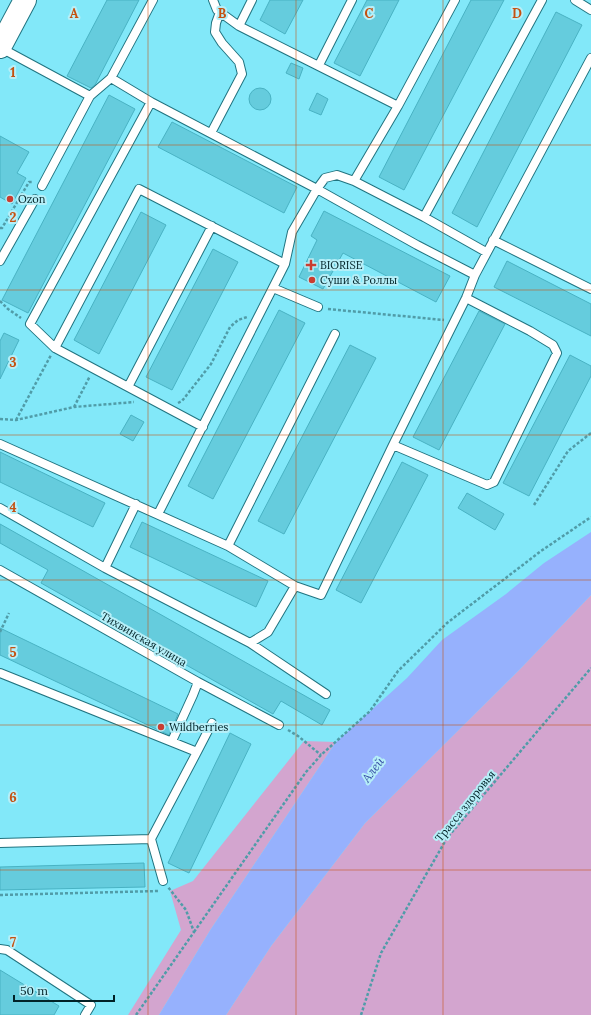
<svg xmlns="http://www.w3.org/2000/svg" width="591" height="1015" font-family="Lora,serif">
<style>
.green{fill:#d3a5cf}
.water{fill:#96b1fd}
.building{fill:#65ccdd;stroke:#49b2c3}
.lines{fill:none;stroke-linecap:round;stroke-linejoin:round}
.lane-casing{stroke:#217480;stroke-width:10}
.secondary-casing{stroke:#217480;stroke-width:24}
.path{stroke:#509ca8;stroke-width:2.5;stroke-dasharray:3 2;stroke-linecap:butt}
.lane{stroke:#fff;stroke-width:8}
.secondary{stroke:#fff;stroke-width:22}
.grid{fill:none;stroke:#c55110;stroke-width:1;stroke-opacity:0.55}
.poi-dot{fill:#ca3d30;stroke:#b6eff8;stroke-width:1.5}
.labels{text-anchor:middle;stroke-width:4;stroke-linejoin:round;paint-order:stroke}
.poi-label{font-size:11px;fill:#012227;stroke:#b6eff8;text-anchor:start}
.street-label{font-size:11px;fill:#012227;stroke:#b6eff8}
.water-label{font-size:12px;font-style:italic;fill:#374da5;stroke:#b6eff8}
.grid-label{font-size:13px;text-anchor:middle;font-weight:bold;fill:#c55110;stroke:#b6eff8;stroke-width:4;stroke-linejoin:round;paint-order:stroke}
</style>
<rect width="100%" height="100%" fill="#82e8f9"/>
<path class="green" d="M 591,595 L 591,1015 L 226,1015 L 271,946 L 365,823 L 521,668 Z
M 304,741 L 336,742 L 211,929 L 159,1015 L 128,1015 L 181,930 L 170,891 L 193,881 Z"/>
<path class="water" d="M 591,532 L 591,595 L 521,668 L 365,823 L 271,946 L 226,1015 L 159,1015 L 211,929 L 336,742 L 407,678 L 442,640 L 506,594 L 544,563 Z"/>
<path class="building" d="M 107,0 L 139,0 L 95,85 L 91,88 L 67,76 Z
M 270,0 L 303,0 L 285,34 L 260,20 Z
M 367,0 L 399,0 L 360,76 L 334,63 Z
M 471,0 L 504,0 L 404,190 L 379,177 Z
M 556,12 L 582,25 L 477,227 L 452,213 Z
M 291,63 L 303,68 L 299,79 L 286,73 Z
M249 99a11 11 0 1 1 22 0a11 11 0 1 1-22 0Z
M 317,93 L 328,99 L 321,115 L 309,110 Z
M 109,95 L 135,109 L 28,313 L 2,300 Z
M 172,122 L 297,187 L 284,213 L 158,147 Z
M 0,136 L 29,152 L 17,173 L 26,178 L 12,204 L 0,197 Z
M 324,211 L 450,276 L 436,302 L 343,253 L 323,289 L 299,277 L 317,240 L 311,236 Z
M 141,212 L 166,225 L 99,354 L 74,340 Z
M 213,249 L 238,262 L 172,390 L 146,377 Z
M 507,261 L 591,304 L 591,336 L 494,287 Z
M 279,310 L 305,323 L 213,499 L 188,486 Z
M 479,311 L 505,324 L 439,450 L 413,437 Z
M 4,333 L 19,340 L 0,379 L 0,341 Z
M 350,345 L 376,358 L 284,534 L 258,521 Z
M 570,355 L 591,366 L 591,376 L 529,496 L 503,483 Z
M 131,415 L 144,422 L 133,441 L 120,434 Z
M 0,452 L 105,503 L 93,527 L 0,482 Z
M 402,462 L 428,475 L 361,603 L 336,590 Z
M 467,493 L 504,514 L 495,530 L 458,508 Z
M 142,522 L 268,581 L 256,607 L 130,547 Z
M 0,524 L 330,710 L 322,725 L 281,701 L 273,714 L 41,583 L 48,570 L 0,543 Z
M 0,628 L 178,714 L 169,735 L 0,655 Z
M 230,733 L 251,744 L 189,873 L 168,863 Z
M 144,863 L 145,887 L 0,890 L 0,867 Z
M 0,970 L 59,1006 L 54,1015 L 0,1015 Z"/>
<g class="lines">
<defs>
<path id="lane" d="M 213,0 L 217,10 L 239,26 L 398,106
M 575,0 L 591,10
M 239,26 L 252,0
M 1,48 L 90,96
M 319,65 L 352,0
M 111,78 L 151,102 L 30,324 L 55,348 L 139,189 L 285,264 L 292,232 L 317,189 L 325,178 L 337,175 L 354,181 L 424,217 L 486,252
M 211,133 L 242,74 L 239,62 L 222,43 L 215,32 L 216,23 L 220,12
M 354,181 L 398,106 L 455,0
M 42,186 L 90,96 L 111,78 L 153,0
M 424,217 L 542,0
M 493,240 L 591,289
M 0,261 L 35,199
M 475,275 L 591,58
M 273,288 L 318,307
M 55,348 L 203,427
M 128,387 L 212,226
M 0,444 L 228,546 L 295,586 L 321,595 L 393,445 L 466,298 L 475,275 L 417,245 L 317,189 L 151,102
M 393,445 L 487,485 L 494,482 L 557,353 L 553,345 L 530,331 L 466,298
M 0,508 L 105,568 L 250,643 L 268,632 L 295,586
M 158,514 L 285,264
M 228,546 L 335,334
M 105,568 L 136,504
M 0,570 L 198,682 L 279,725
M 250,643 L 326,694
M 0,673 L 197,752 L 151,839 L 163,881
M 172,741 L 193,695 L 198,682
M 197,752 L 212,723
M 0,843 L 151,839
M 0,949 L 7,950 L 91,1005 L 85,1015"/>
<path id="secondary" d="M 0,47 L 25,0"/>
</defs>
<use href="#lane" class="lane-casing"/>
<use href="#secondary" class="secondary-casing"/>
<path class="path" d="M 0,228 L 2,228 L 29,182 L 33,182
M 0,301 L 8,309 L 21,318
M 328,309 L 444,320
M 178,403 L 182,401 L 211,364 L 230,327 L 238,320 L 247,317
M 74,407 L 90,376
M 0,419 L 16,420 L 74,407 L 134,402
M 16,420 L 51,355
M 534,505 L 568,451 L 591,433
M 0,632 L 9,613
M 288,730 L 298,736 L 321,755
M 0,895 L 159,891
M 194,932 L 306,772 L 321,755 L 370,711 L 398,671 L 447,623 L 541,551 L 591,517
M 136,1015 L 194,932 L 186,910 L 168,887
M 361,1015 L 381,953 L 447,838 L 591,668"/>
<use href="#lane" class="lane"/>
<use href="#secondary" class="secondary"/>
</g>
<path class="grid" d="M 148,0 L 148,1015M 296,0 L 296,1015M 443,0 L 443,1015M 0,145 L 591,145M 0,290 L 591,290M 0,435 L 591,435M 0,580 L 591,580M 0,725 L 591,725M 0,870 L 591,870"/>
<g class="poi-dot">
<circle cx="10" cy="199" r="4"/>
<path d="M309 259h4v4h4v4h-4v4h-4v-4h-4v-4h4z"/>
<circle cx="312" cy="280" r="4"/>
<circle cx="161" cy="727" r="4"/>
</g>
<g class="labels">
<g class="poi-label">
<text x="18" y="203">Ozon</text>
<text x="320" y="269">BIORISE</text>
<text x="320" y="284">Суши &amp; Роллы</text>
<text x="169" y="731">Wildberries</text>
</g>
<g class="street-label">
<text transform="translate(144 639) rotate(30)" y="4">Тихвинская улица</text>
<text transform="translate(465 806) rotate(-51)" y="4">Трасса здоровья</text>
</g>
<g class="water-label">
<text transform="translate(373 770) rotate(-53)" y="4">Алей</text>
</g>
</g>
<g class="grid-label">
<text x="74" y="18">A</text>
<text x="222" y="18">B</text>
<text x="369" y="18">C</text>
<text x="517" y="18">D</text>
<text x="13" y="77">1</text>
<text x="13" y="222">2</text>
<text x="13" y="367">3</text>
<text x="13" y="512">4</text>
<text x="13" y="657">5</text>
<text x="13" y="802">6</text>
<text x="13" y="947">7</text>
</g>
<path d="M14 995v6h100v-6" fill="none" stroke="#012227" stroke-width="2"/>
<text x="20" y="995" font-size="12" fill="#012227" stroke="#b6eff8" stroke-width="3" paint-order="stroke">50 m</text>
</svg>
